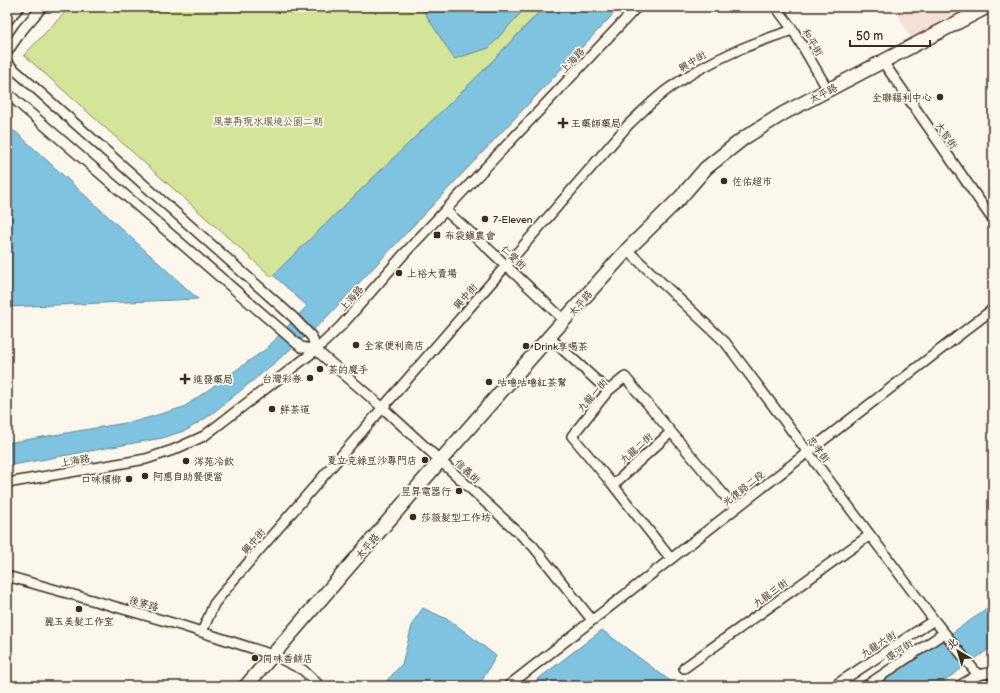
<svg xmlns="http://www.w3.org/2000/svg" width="1000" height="693" font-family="'Balsamiq Sans','LXGW WenKai TC',sans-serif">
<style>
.built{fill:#f5e0d8}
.green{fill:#d4e599;stroke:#88885c}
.water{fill:#80c3e1;stroke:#648693}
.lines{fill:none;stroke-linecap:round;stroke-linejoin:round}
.minor-casing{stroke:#3b2a1e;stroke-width:12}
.secondary-casing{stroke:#3b2a1e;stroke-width:16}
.minor{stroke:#fbf7ec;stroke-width:9}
.secondary{stroke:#fbf7ec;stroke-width:13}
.poi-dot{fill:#3b2a1e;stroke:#fbf7ec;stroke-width:1.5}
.labels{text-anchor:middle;stroke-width:3.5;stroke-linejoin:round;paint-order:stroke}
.street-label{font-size:10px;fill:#3b2a1e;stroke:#fbf7ec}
.poi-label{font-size:10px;fill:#3b2a1e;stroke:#fbf7ec;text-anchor:start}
.park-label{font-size:10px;fill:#61593d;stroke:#fbf7ec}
</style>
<rect width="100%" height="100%" fill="#fbf7ec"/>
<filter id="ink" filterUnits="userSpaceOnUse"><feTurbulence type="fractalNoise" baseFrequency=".025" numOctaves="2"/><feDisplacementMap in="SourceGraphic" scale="8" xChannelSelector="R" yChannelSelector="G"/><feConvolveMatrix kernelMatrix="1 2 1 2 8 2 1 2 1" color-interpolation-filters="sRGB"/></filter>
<g filter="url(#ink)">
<path class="built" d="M 894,7 L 949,7 L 953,15 L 911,39 Z"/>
<path class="green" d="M 70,7 L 544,7 L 479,75 L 272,277 L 24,55 Z"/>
<path class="water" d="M 421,7 L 526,7 L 489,48 L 454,59 Z
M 544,7 L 620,7 L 323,321 L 271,366 L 209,416 L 187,430 L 162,438 L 7,466 L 7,443 L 137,421 L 184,407 L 266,349 L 307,306 L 273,275 L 479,75 Z
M 7,129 L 16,132 L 198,299 L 7,307 Z
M 993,605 L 993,646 L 937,686 L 874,686 Z
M 423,608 L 451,621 L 496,656 L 479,686 L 382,686 L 402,664 L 413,622 Z
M 602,630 L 677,686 L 529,686 Z"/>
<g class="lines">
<defs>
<path id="minor" d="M 776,7 L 793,30 L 828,90
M 7,21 L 19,7
M 7,52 L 23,29 L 42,7
M 883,62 L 993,220
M 7,63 L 294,318 L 312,337 L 316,350
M 7,93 L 301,347 L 316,350
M 446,211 L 479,240 L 565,321
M 627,250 L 725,342 L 934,620 L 978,675
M 549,337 L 608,391
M 316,350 L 383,408 L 533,546 L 592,620
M 7,483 L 146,459 L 173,450 L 204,436 L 316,350 L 341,326 L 404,254 L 637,7
M 613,485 L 572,436 L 608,391 L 625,377 L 735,508
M 671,559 L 613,485 L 671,432
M 7,576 L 183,626 L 273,655 L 303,670 L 320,686
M 202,632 L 214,604 L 235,578 L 628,125 C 642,112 656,97 671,87 C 710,60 749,44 793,30
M 684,668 L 870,535
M 508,686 L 808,452 L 993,309
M 834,686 L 934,620
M 866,686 L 944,633
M 959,686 L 978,675 L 993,672"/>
<path id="secondary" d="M 246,686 L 440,461 L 549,337 L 627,250 L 680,198 L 706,168 L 744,138 L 784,113 L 987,7"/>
</defs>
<use href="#minor" class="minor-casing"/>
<use href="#secondary" class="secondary-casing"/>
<use href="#minor" class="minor"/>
<use href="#secondary" class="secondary"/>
</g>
</g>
<g class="poi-dot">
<circle cx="940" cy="97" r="4"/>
<path d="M561 117h4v4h4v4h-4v4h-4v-4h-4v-4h4z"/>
<circle cx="724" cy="181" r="4"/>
<circle cx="485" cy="219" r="4"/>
<rect x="433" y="231" width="8" height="8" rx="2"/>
<circle cx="399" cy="273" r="4"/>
<circle cx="356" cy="345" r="4"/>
<circle cx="526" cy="346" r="4"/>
<circle cx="320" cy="369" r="4"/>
<circle cx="310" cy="378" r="4"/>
<path d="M183 373h4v4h4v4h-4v4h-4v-4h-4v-4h4z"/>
<circle cx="489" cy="382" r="4"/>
<circle cx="272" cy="409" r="4"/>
<circle cx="425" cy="460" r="4"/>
<circle cx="186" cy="461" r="4"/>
<circle cx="145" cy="476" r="4"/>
<circle cx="129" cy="479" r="4"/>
<circle cx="459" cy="491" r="4"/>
<circle cx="413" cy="517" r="4"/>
<circle cx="79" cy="609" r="4"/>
<circle cx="255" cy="658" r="4"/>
</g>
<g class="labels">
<g class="street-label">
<text transform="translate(813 42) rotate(59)" y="4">和平街</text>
<text transform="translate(572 60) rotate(-47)" y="4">上海路</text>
<text transform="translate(692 61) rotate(-31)" y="4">興中街</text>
<text transform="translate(823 93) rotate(-28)" y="4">太平路</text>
<text transform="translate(947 135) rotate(55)" y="4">大智街</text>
<text transform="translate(514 257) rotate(43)" y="4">仁愛街</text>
<text transform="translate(465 296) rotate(-49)" y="4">興中街</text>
<text transform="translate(351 298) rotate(-48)" y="4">上海路</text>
<text transform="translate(580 303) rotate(-49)" y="4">太平路</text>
<text transform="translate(592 395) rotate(-49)" y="4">九龍一街</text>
<text transform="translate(636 448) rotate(-42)" y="4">九龍二街</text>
<text transform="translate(819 449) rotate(53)" y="4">忠孝街</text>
<text transform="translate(75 460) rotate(-10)" y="4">上海路</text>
<text transform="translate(468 471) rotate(43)" y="4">信義街</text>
<text transform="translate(743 488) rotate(-38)" y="4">光復路二段</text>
<text transform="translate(253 541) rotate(-49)" y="4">興中街</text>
<text transform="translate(367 546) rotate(-49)" y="4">太平路</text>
<text transform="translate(770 593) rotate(-36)" y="4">九龍三街</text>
<text transform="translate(144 603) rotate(16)" y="4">後寮路</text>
<text transform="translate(878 644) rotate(-33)" y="4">九龍六街</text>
<text transform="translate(899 650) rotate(-34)" y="4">環河街</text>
</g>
<g class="poi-label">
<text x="932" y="101" text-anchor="end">全聯福利中心</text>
<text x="571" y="127">王藥師藥局</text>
<text x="732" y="185">佐佑超市</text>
<text x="493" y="223">7-Eleven</text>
<text x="445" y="239">布袋鎮農會</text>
<text x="407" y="277">上裕大賣場</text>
<text x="364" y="349">全家便利商店</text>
<text x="534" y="350">Drink享喝茶</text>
<text x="328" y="373">茶的魔手</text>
<text x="302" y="382" text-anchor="end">台灣彩券</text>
<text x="193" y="383">進發藥局</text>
<text x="497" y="386">咕嚕咕嚕紅茶幫</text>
<text x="280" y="413">鮮茶道</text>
<text x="417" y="464" text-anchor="end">夏立克綠豆沙專門店</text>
<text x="194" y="465">涔苑冷飲</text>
<text x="153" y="480">阿惠自助餐便當</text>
<text x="121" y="483" text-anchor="end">口味檳榔</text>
<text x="451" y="495" text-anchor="end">昱昇電器行</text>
<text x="421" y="521">莎薇髮型工作坊</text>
<text x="79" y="625" text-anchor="middle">麗玉美髮工作室</text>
<text x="263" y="662">同味香餅店</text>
</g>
<g class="park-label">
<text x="268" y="125">風華再現水環境公園二期</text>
</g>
</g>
<rect width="1000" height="693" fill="none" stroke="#fbf7ec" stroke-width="24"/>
<rect x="12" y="12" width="976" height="669" fill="none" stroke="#3b2a1e" stroke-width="1.5" filter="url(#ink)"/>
<g transform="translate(958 651) rotate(322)" stroke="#fbf7ec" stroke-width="3" paint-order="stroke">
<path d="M0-3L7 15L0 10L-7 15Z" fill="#3b2a1e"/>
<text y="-6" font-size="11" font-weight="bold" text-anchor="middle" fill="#3b2a1e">北</text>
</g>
<path d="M850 40v6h80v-6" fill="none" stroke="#3b2a1e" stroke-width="2"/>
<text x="856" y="40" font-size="12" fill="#3b2a1e" stroke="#fbf7ec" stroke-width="3" paint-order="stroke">50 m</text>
</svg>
